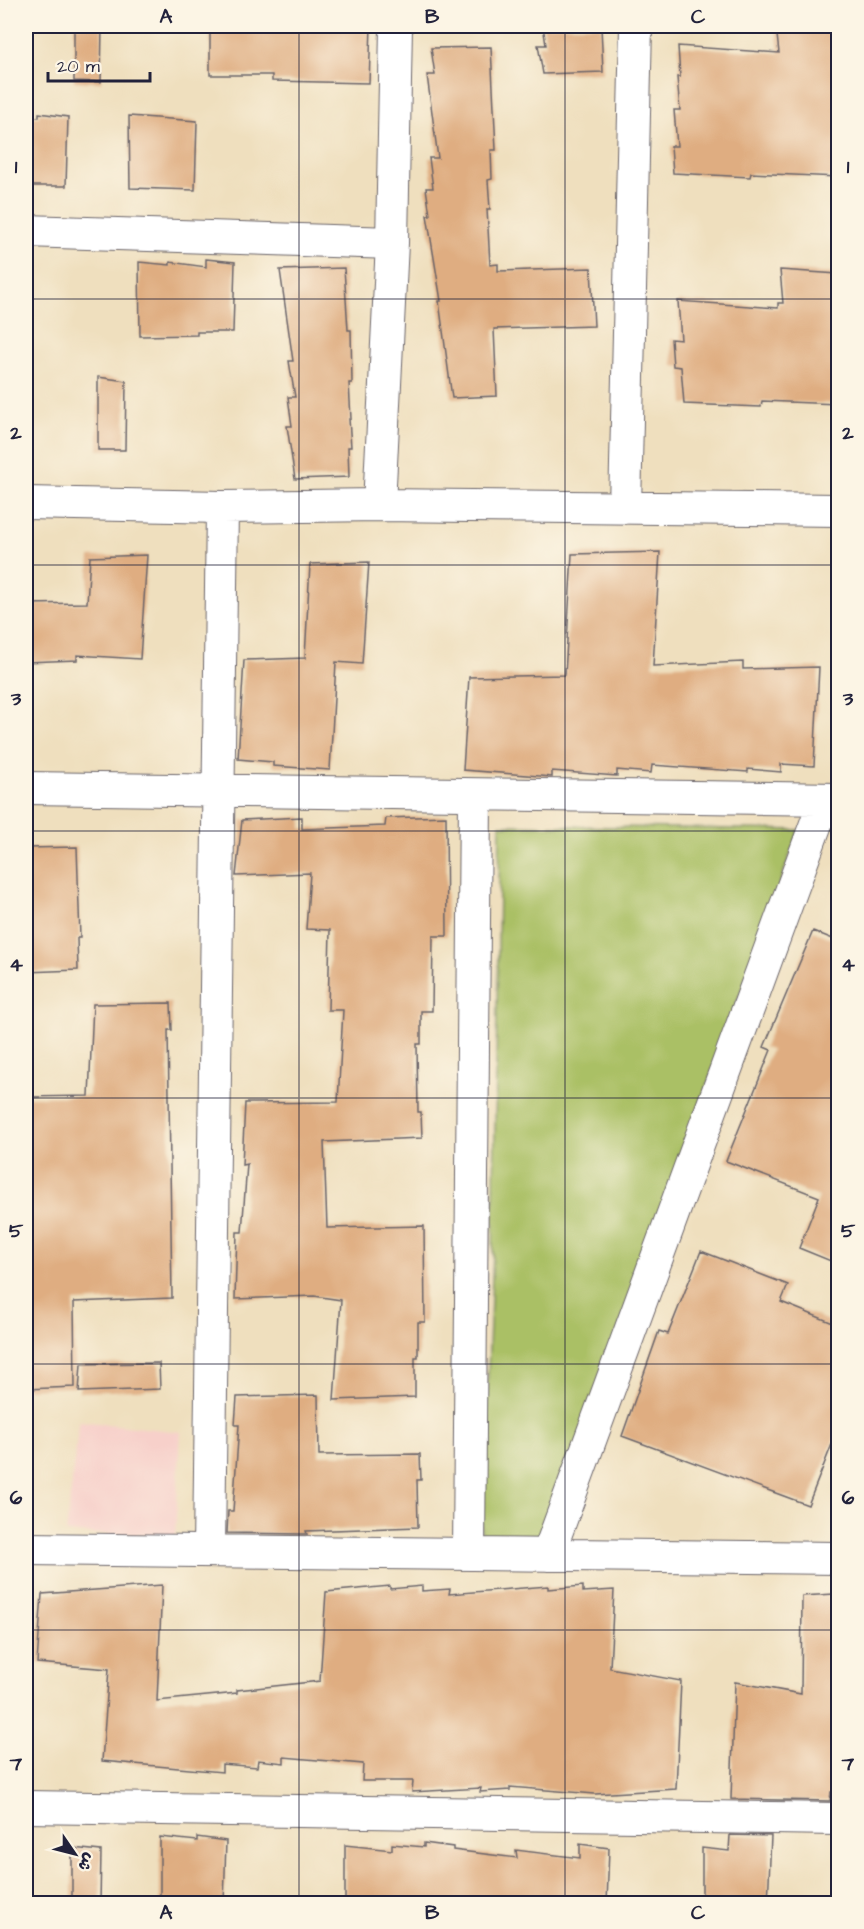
<svg xmlns="http://www.w3.org/2000/svg" width="864" height="1929" font-family="'Architects Daughter','Playpen Sans Arabic',sans-serif">
<style>
.built{fill:#f7d0ca}
.green{fill:#aac065;stroke:#667150;stroke-width:1.5}
.building{fill:#dfad81}
.lines{fill:none;stroke-linecap:round;stroke-linejoin:round}
.minor-casing{stroke:#6a6469;stroke-width:34}
.minor{stroke:#fff;stroke-width:32}
.grid{fill:none;stroke:#22223b;stroke-width:1.5;stroke-opacity:0.55}
.neatline{fill:none;stroke:#22223b;stroke-width:2}
.grid-label{font-size:20px;text-anchor:middle;font-weight:bold;fill:#22223b}
</style>
<rect width="100%" height="100%" fill="#fcf5e5"/>
<filter id="ink" filterUnits="userSpaceOnUse"><feTurbulence type="fractalNoise" baseFrequency=".0167" numOctaves="2"/><feDisplacementMap in="SourceGraphic" scale="12" xChannelSelector="R" yChannelSelector="G"/><feConvolveMatrix kernelMatrix="1 2 1 2 8 2 1 2 1" color-interpolation-filters="sRGB"/></filter>
<filter id="wash" filterUnits="userSpaceOnUse"><feTurbulence type="fractalNoise" baseFrequency=".008" numOctaves="4" result="noise"/><feDisplacementMap in="SourceGraphic" scale="24" xChannelSelector="R" yChannelSelector="G"/><feGaussianBlur stdDeviation="1.35" result="paint"/><feColorMatrix in="noise" values="0 0 0 0 0 0 0 0 0 0 0 0 0 0 0 0 0 1.4 0 .05"/><feComposite in="paint" operator="in"/></filter>
<g filter="url(#wash)">
<rect width="100%" height="100%" fill="#efdfbe"/>
<path class="built" d="M 79,1421 L 181,1432 L 175,1536 L 66,1533 Z"/>
<path class="green" d="M 500,825 L 799,830 L 543,1543 L 481,1539 L 493,1252 Z"/>
<g id="blocks">
<path class="building" d="M 74,26 L 102,26 L 101,82 L 74,81 Z
M 210,26 L 371,26 L 369,83 L 272,81 L 272,75 L 210,75 Z
M 543,26 L 601,26 L 603,72 L 543,74 L 538,45 L 546,45 Z
M 776,26 L 838,26 L 838,177 L 751,173 L 750,177 L 673,173 L 671,146 L 677,146 L 674,110 L 680,110 L 677,77 L 680,77 L 678,46 L 779,53 Z
M 491,47 L 496,150 L 491,150 L 492,179 L 488,180 L 490,209 L 487,209 L 490,265 L 498,264 L 498,271 L 591,268 L 594,326 L 494,329 L 497,396 L 452,398 L 439,301 L 441,301 L 427,215 L 430,215 L 426,188 L 433,188 L 429,158 L 438,158 L 427,75 L 435,75 L 431,48 Z
M 39,113 L 68,117 L 66,186 L 26,186 L 26,116 L 39,117 Z
M 129,116 L 197,121 L 195,190 L 130,188 Z
M 206,259 L 235,262 L 233,332 L 197,332 L 197,335 L 140,336 L 139,262 L 170,265 L 170,262 L 206,267 Z
M 344,268 L 348,330 L 351,330 L 352,383 L 349,383 L 351,419 L 349,419 L 351,447 L 348,447 L 349,477 L 295,479 L 287,426 L 292,426 L 288,397 L 295,397 L 289,361 L 293,361 L 280,270 Z
M 780,270 L 838,274 L 838,404 L 762,401 L 761,407 L 684,404 L 681,367 L 673,366 L 671,339 L 681,340 L 678,301 L 778,308 L 778,303 L 783,303 Z
M 98,377 L 126,381 L 125,450 L 98,450 Z
M 660,552 L 653,666 L 743,662 L 743,669 L 819,667 L 814,766 L 781,764 L 781,772 L 748,769 L 748,772 L 652,765 L 651,773 L 617,770 L 617,776 L 552,771 L 552,777 L 463,770 L 469,677 L 565,675 L 572,554 Z
M 147,555 L 140,659 L 77,655 L 77,660 L 26,662 L 26,604 L 87,603 L 90,557 Z
M 369,562 L 362,664 L 336,662 L 330,770 L 273,766 L 273,762 L 238,759 L 244,660 L 305,658 L 310,564 Z
M 446,816 L 447,936 L 433,936 L 432,1011 L 421,1011 L 421,1044 L 417,1044 L 418,1112 L 421,1112 L 422,1138 L 324,1142 L 327,1228 L 424,1226 L 425,1322 L 418,1322 L 418,1357 L 415,1357 L 415,1397 L 334,1400 L 341,1300 L 314,1296 L 235,1299 L 237,1232 L 242,1232 L 247,1164 L 242,1165 L 245,1103 L 338,1102 L 343,1010 L 328,1010 L 330,930 L 306,929 L 310,873 L 236,876 L 242,820 L 302,817 L 302,829 L 385,826 L 386,818 Z
M 77,847 L 80,938 L 77,938 L 78,970 L 26,972 L 26,848 Z
M 813,931 L 838,941 L 838,1264 L 799,1248 L 819,1197 L 726,1161 L 771,1050 L 764,1047 Z
M 171,1003 L 172,1030 L 168,1030 L 172,1298 L 74,1302 L 75,1387 L 26,1389 L 26,1097 L 89,1096 L 93,1004 Z
M 701,1251 L 788,1285 L 781,1302 L 838,1325 L 838,1429 L 808,1505 L 622,1436 L 659,1331 L 668,1334 Z
M 159,1363 L 160,1389 L 79,1392 L 81,1364 Z
M 318,1395 L 319,1455 L 420,1454 L 421,1480 L 417,1480 L 418,1527 L 306,1531 L 307,1534 L 227,1533 L 228,1511 L 233,1511 L 239,1425 L 235,1425 L 237,1397 Z
M 162,1585 L 157,1701 L 237,1693 L 237,1690 L 320,1681 L 326,1592 L 390,1586 L 390,1589 L 422,1586 L 422,1591 L 450,1589 L 449,1594 L 548,1586 L 548,1589 L 583,1586 L 583,1592 L 614,1590 L 610,1668 L 681,1681 L 676,1789 L 595,1794 L 510,1787 L 510,1790 L 480,1792 L 481,1788 L 412,1792 L 413,1781 L 362,1781 L 363,1764 L 284,1757 L 284,1763 L 258,1760 L 257,1767 L 222,1764 L 222,1772 L 102,1761 L 109,1669 L 37,1663 L 42,1594 Z
M 834,1594 L 831,1675 L 838,1677 L 838,1791 L 831,1792 L 830,1801 L 731,1799 L 735,1682 L 801,1694 L 802,1596 Z
M 730,1835 L 771,1836 L 768,1904 L 702,1904 L 702,1848 L 729,1851 Z
M 160,1837 L 197,1841 L 197,1837 L 226,1841 L 224,1904 L 160,1904 Z
M 424,1843 L 453,1847 L 453,1850 L 517,1858 L 516,1850 L 580,1858 L 580,1844 L 609,1848 L 607,1904 L 345,1904 L 345,1845 L 392,1850 L 392,1844 L 424,1847 Z
M 72,1848 L 101,1851 L 100,1904 L 72,1904 Z"/>
</g>
</g>
<g filter="url(#ink)">
<use href="#blocks" fill-opacity="0" stroke="#6a6469" stroke-width="1.5"/>
<g class="lines">
<defs>
<path id="minor" d="M 26,231 L 392,243
M 26,503 L 222,507 L 379,505 L 838,510
M 379,505 L 392,243 L 396,26
M 625,508 L 636,26
M 26,788 L 838,799
M 26,1549 L 838,1558
M 209,1551 L 222,507
M 469,1554 L 475,795
M 548,1555 L 825,799
M 26,1807 L 838,1819"/>
</defs>
<use href="#minor" class="minor-casing"/>
<use href="#minor" class="minor"/>
</g>
</g>
<path class="grid" d="M 299,26 L 299,1904M 565,26 L 565,1904M 26,299 L 838,299M 26,565 L 838,565M 26,831 L 838,831M 26,1098 L 838,1098M 26,1364 L 838,1364M 26,1630 L 838,1630"/>
<rect width="864" height="1929" fill="none" stroke="#fcf5e5" stroke-width="66"/>
<g transform="translate(75 1854) rotate(125)" stroke="#fcf5e5" stroke-width="4.5" paint-order="stroke">
<path d="M0-4.5L10 22L0 15L-10 22Z" fill="#22223b"/>
<text y="-9" font-size="16" font-weight="bold" text-anchor="middle" fill="#22223b">ش</text>
</g>
<path d="M48 72v9h102v-9" fill="none" stroke="#22223b" stroke-width="3"/>
<text x="57" y="72" font-size="18" fill="#22223b" stroke="#fcf5e5" stroke-width="4.5" paint-order="stroke">20 m</text>
<rect x="33" y="33" width="798" height="1863" class="neatline"/>
<g class="grid-label">
<text x="166" y="23">A</text>
<text x="432" y="23">B</text>
<text x="698" y="23">C</text>
<text x="16" y="173">1</text>
<text x="848" y="173">1</text>
<text x="16" y="439">2</text>
<text x="848" y="439">2</text>
<text x="16" y="705">3</text>
<text x="848" y="705">3</text>
<text x="16" y="971">4</text>
<text x="848" y="971">4</text>
<text x="16" y="1237">5</text>
<text x="848" y="1237">5</text>
<text x="16" y="1504">6</text>
<text x="848" y="1504">6</text>
<text x="16" y="1770">7</text>
<text x="848" y="1770">7</text>
<text x="166" y="1919">A</text>
<text x="432" y="1919">B</text>
<text x="698" y="1919">C</text>
</g>
</svg>
